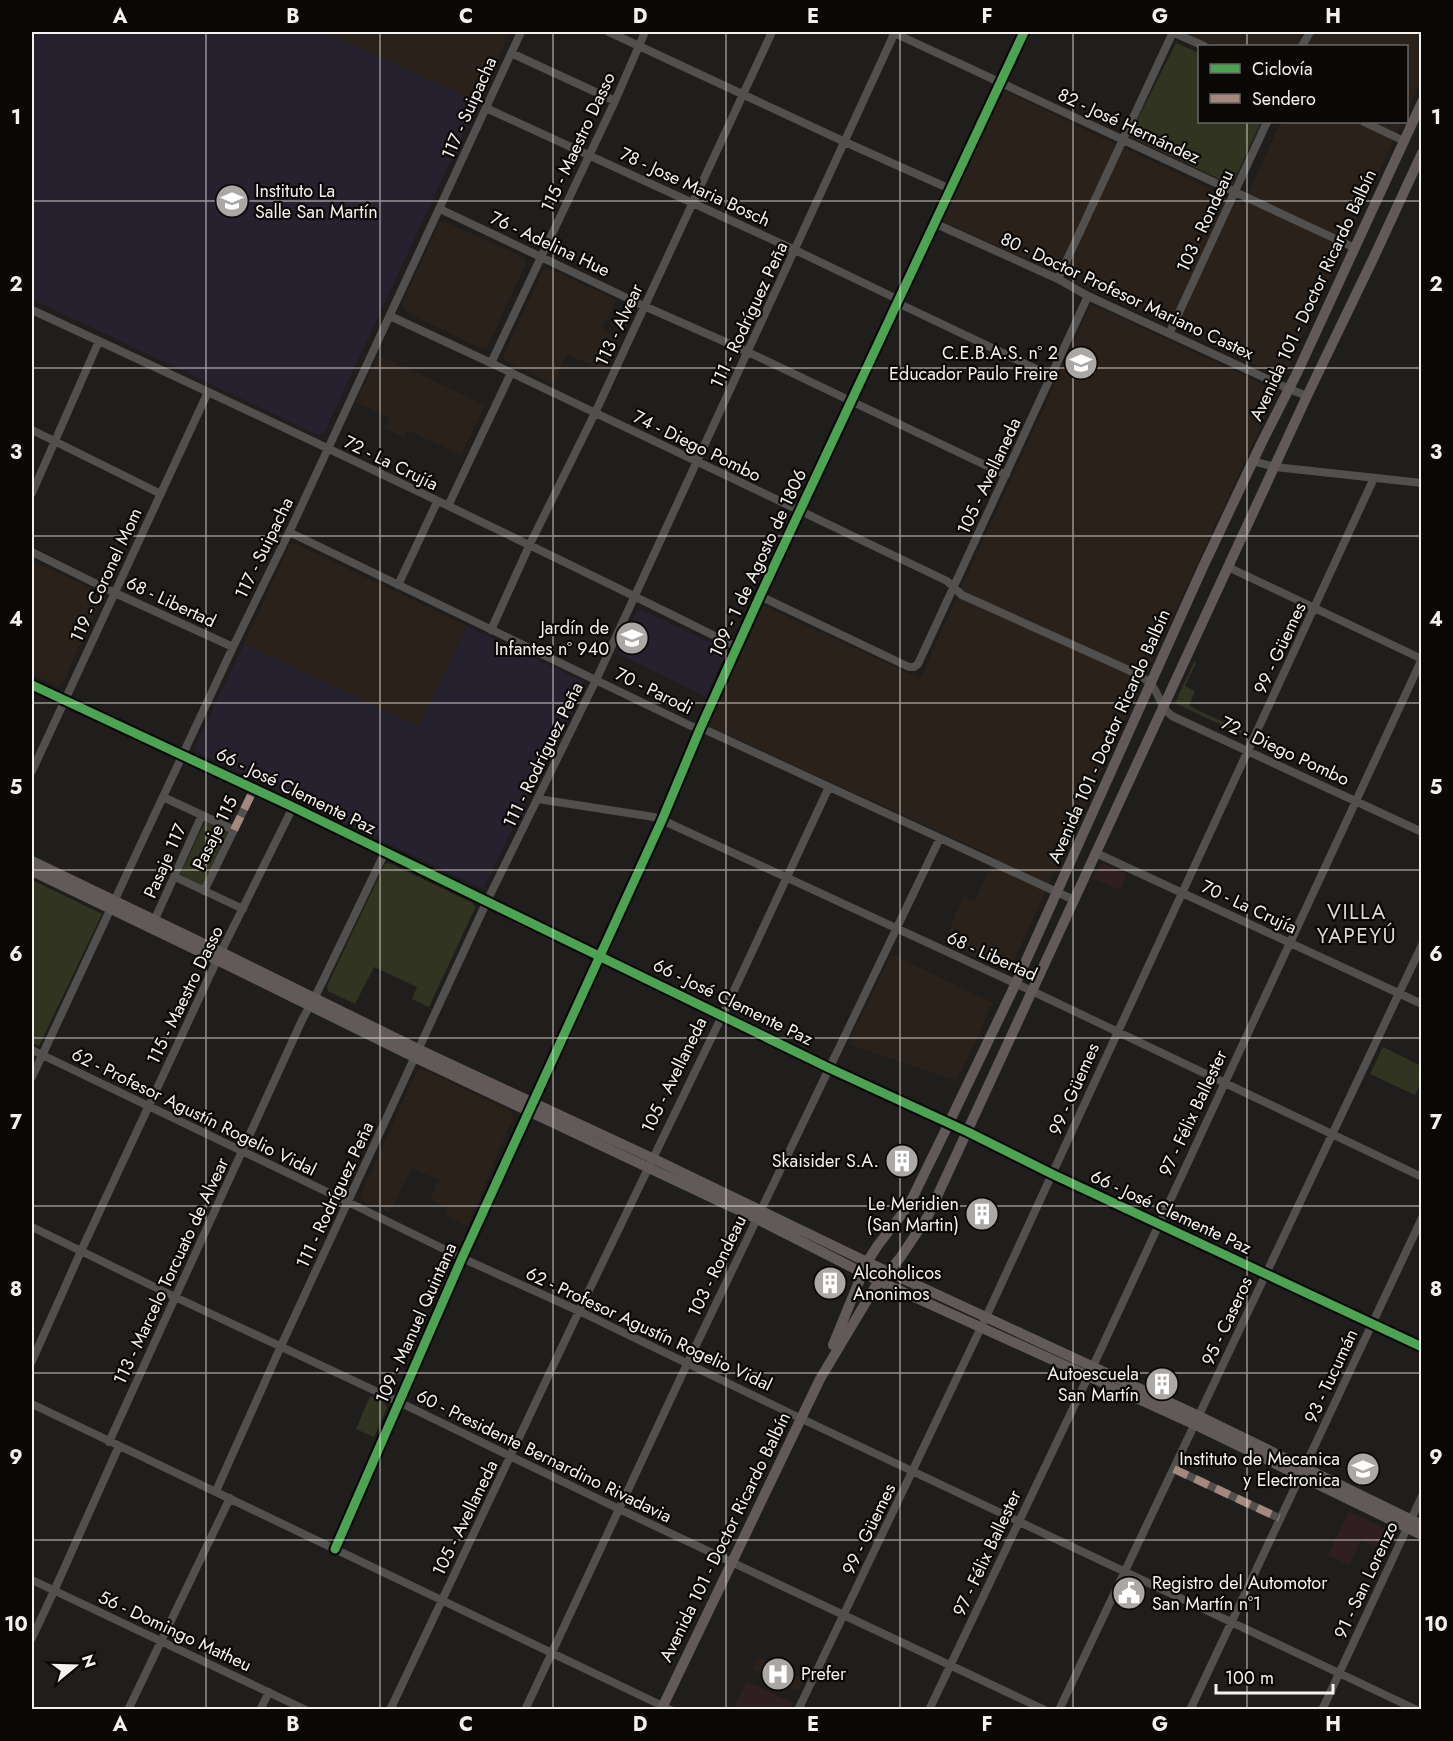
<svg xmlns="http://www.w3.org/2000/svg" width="1453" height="1741" font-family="Jost,sans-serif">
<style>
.commercial{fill:#301f22}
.built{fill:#2a211b}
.education{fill:#26212f}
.green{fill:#303421}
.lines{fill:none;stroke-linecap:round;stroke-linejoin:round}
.minor{stroke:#52504e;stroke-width:8}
.major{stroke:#615a59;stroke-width:10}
.quiet{stroke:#a5887d;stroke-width:8;stroke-dasharray:15 8;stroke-linecap:butt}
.cycleway-casing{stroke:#0a0807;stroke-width:13}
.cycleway{stroke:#4ca352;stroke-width:9}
.grid{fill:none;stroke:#f4f1ef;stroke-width:1.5;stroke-opacity:0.55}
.labels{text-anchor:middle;stroke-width:4.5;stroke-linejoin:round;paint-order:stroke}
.street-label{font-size:18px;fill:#f4f1ef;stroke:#0a0807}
.poi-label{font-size:18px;fill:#f4f1ef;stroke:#0a0807;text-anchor:end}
.quarter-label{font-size:21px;letter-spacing:1.5px;fill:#ded7d3;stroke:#0a0807}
.neatline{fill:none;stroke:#f4f1ef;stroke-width:2}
.grid-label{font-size:20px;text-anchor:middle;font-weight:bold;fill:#f4f1ef}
</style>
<rect width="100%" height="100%" fill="#201e1c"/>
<path class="commercial" d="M 1104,864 L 1127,874 L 1120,890 L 1093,878 L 1100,865 Z
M 1349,1511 L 1394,1533 L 1385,1552 L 1361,1540 L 1349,1565 L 1328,1555 Z
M 747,1681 L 793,1703 L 790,1709 L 733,1709 Z"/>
<path class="built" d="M 324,32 L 510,32 L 478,102 Z
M 1181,32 L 1421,32 L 1421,79 L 1407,112 L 1406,46 L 1215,46 Z
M 999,88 L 1243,205 L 1281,122 L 1402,122 L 1283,378 L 945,222 L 943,217 Z
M 444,221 L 525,258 L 526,263 L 487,348 L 482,349 L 406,312 L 402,303 L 440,222 Z
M 547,268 L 616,300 L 602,330 L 618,338 L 603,370 L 567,354 L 553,384 L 505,361 L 503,356 L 543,270 Z
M 1091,304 L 1277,391 L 1008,973 L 944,942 L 963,897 L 974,902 L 995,857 L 708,726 L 763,605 L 920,679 Z
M 378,355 L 485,405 L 461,455 L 407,430 L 404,437 L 384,428 L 389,417 L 356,402 Z
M 294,543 L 467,626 L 419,727 L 244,644 L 290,544 Z
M 32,561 L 99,592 L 102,599 L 62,684 L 57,686 L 32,674 Z
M 891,954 L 993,1003 L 957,1081 L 848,1044 Z
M 422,1069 L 513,1113 L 514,1116 L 467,1226 L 445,1215 L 448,1207 L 430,1199 L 438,1180 L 412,1168 L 389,1213 L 361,1199 L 360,1196 L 417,1071 Z
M 758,1657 L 804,1679 L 798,1691 L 752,1669 Z"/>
<path class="education" d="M 32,32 L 324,32 L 478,102 L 324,433 L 318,435 L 32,299 Z
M 642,610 L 723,649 L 725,654 L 706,697 L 617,653 L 637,611 Z
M 467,626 L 584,682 L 483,889 L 197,752 L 195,747 L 244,644 L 419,727 Z"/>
<path class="green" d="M 1176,43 L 1199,53 L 1200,122 L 1261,122 L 1232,185 L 1129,136 Z
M 1194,662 L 1196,663 L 1185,686 L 1195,691 L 1189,706 L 1247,733 L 1243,735 L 1175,703 Z
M 205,821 L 228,832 L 202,887 L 180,875 Z
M 389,863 L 473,903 L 475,908 L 429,1007 L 412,999 L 417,987 L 374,967 L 355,1004 L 328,991 L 327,986 L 385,864 Z
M 32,880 L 102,914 L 39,1046 L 32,1043 Z
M 1383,1047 L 1421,1066 L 1421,1082 L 1415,1095 L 1370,1074 Z
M 370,1396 L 385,1403 L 387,1408 L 374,1437 L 356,1429 Z"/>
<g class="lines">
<path class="minor" d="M 609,32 L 845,142 L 950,189
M 892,32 L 1355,248
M 1172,32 L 1204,46
M 1302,46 L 1310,32
M 511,53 L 615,101
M 486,108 L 795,250 L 893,297 L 904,306 L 1051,376
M 1364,122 L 1404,141
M 440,209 L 644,306 L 748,352 L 1006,475
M 934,223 L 1058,279 L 1088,296 L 1289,389 L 1307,396
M 1058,279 L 1173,32
M 32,310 C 268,419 504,531 737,647
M 390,316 L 491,363 L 947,581 L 962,595 L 1133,672 C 1141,676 1148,680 1153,687 C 1161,698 1160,707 1172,716 L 1422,832
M 1170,332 L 1267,122
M 491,363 L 615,101 L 645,32
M 32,430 L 161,494
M 1252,461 L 1275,467 L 1422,483
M 32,493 L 99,341
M 448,506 L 511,373
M 289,532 L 691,726 L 708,731 L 1074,900
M 32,552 L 115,593 L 233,647
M 1228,567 L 1422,659
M 398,585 L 437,502
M 760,596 L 909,667 L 914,667 L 918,664 L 1088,296
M 491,630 L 529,546 L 595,413 L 772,32
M 32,685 L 293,807 L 829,1068 L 968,1132 L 1052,1174 L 1422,1347
M 32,771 L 208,392
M 163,797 L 234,830
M 538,799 L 654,817 L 662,820 L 1032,991 L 1422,1177
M 1096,853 L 1422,1004
M 175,877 L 243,909
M 204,891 L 254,789
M 155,919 L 202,815
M 32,1050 L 348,1202 L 462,1258 L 579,1311 L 800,1418 L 1417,1710
M 32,1077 L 233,647 L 294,522 L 521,32
M 32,1227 L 175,1297 L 399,1402 L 619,1509 L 1045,1710
M 32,1361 L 81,1251 L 217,960 L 293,807
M 32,1404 L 671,1710
M 109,1442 L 303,1018 L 315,997 L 385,852
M 1174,1469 L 1279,1518
M 216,1491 L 281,1346 L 487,901 L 596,680 L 895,32
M 335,1549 L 462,1258 L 662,820 L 700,729 L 760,596 L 1024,32
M 32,1580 L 306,1710
M 32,1638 L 54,1591 L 119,1446
M 128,1710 L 230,1498
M 260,1710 L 269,1692
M 390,1710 L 579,1311 L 723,1014 L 829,787
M 525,1710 L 687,1364 L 940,838
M 798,1710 L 986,1317 L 1374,478
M 929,1710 L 1088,1377 L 1422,659
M 1059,1710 L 1422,945
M 1190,1710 L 1422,1218
M 1322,1710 L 1422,1496"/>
<path class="major" d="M 32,861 L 221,952 L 420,1050 L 652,1158 L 867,1262 L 1199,1416 L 1422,1525
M 32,871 L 217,960 L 416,1058 L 757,1219 L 879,1281 L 1202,1428 L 1422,1535
M 833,1345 L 867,1262 L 878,1245 L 909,1205 L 949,1123 L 1016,983 L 1202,569 L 1261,444 L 1298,371 L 1422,102
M 661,1710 L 820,1379 L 875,1287 L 900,1258 L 928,1216 L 1307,396 L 1373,259 L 1422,153"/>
<path class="quiet" d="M 234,830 L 254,789
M 1174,1469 L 1279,1518"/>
<defs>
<path id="cycleway" d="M 32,685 L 293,807 L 829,1068 L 968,1132 L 1052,1174 L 1422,1347
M 335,1549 L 462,1258 L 662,820 L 700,729 L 760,596 L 1024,32"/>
</defs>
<use href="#cycleway" class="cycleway-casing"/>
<use href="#cycleway" class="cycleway"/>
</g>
<path class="grid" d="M 206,32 L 206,1710M 380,32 L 380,1710M 553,32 L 553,1710M 726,32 L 726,1710M 900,32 L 900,1710M 1073,32 L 1073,1710M 1247,32 L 1247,46M 1247,122 L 1247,1710M 32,201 L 1422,201M 32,368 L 1422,368M 32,536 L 1422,536M 32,703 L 1422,703M 32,870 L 1422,870M 32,1038 L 1422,1038M 32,1206 L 1422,1206M 32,1373 L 1422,1373M 32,1540 L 1422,1540"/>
<defs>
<symbol id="school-disc" viewBox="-11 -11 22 22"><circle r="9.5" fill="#aaa7a5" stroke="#0a0807"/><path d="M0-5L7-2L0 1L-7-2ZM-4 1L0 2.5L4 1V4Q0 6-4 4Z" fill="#fff"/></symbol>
<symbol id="building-disc" viewBox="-11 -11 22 22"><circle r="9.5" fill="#aaa7a5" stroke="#0a0807"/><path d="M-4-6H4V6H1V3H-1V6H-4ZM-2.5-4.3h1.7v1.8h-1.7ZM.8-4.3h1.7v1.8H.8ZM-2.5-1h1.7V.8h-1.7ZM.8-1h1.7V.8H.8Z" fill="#fff"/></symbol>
<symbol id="university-disc" viewBox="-11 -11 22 22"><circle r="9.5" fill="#aaa7a5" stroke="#0a0807"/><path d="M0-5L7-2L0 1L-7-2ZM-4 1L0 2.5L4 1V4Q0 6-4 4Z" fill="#fff"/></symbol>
<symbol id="civic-disc" viewBox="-11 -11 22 22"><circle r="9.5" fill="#aaa7a5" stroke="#0a0807"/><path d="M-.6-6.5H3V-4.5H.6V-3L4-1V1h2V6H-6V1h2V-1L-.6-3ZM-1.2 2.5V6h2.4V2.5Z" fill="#fff"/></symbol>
<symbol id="hospital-disc" viewBox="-11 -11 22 22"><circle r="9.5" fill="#aaa7a5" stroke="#0a0807"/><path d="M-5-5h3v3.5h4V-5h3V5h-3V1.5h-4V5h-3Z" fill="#fff"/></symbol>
</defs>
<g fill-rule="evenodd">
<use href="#school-disc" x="213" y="182" width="38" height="38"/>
<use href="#school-disc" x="1062" y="344" width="38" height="38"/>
<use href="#school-disc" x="613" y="619" width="38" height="38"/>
<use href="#building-disc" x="883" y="1142" width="38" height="38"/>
<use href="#building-disc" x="963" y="1195" width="38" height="38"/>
<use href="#building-disc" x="811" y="1264" width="38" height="38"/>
<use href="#building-disc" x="1143" y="1365" width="38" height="38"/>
<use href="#university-disc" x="1344" y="1450" width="38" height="38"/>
<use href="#civic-disc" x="1110" y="1574" width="38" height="38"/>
<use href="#hospital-disc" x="759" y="1655" width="38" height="38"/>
</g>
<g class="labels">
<g class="street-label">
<text transform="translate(469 108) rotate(-66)" y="6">117 - Suipacha</text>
<text transform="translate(1129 126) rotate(25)" y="6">82 - José Hernández</text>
<text transform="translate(578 142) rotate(-65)" y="6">115 - Maestro Dasso</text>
<text transform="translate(695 187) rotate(25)" y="6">78 - Jose Maria Bosch</text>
<text transform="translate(1205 221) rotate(-65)" y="6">103 - Rondeau</text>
<text transform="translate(550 244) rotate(25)" y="6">76 - Adelina Hue</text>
<text transform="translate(1313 295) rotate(-65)" y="6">Avenida 101 - Doctor Ricardo Balbín</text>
<text transform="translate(1127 296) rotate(25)" y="6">80 - Doctor Profesor Mariano Castex</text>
<text transform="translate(749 315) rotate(-65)" y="6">111 - Rodríguez Peña</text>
<text transform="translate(619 325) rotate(-65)" y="6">113 - Alvear</text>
<text transform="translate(697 446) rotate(26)" y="6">74 - Diego Pombo</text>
<text transform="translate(391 463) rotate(26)" y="6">72 - La Crujía</text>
<text transform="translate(989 476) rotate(-65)" y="6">105 - Avellaneda</text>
<text transform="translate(264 548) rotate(-64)" y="6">117 - Suipacha</text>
<text transform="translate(758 563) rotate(-65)" y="6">109 - 1 de Agosto de 1806</text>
<text transform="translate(106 575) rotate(-65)" y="6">119 - Coronel Mom</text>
<text transform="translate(171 602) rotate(25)" y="6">68 - Libertad</text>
<text transform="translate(1280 648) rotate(-65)" y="6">99 - Güemes</text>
<text transform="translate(654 691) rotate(26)" y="6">70 - Parodi</text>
<text transform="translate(1109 736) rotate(-66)" y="6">Avenida 101 - Doctor Ricardo Balbín</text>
<text transform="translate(1285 751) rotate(25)" y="6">72 - Diego Pombo</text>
<text transform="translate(543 755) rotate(-64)" y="6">111 - Rodríguez Peña</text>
<text transform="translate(296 791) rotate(26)" y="6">66 - José Clemente Paz</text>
<text transform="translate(215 833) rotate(-64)" y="6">Pasaje 115</text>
<text transform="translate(165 861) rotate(-66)" y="6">Pasaje 117</text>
<text transform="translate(1249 907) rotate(25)" y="6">70 - La Crujía</text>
<text transform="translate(992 956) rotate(24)" y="6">68 - Libertad</text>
<text transform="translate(185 995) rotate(-64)" y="6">115 - Maestro Dasso</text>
<text transform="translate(733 1002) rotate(26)" y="6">66 - José Clemente Paz</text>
<text transform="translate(674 1075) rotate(-64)" y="6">105 - Avellaneda</text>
<text transform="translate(1074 1089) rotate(-66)" y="6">99 - Güemes</text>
<text transform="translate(194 1112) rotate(26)" y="6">62 - Profesor Agustín Rogelio Vidal</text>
<text transform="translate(1193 1113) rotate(-65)" y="6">97 - Félix Ballester</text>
<text transform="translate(335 1195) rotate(-65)" y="6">111 - Rodríguez Peña</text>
<text transform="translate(1171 1212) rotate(25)" y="6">66 - José Clemente Paz</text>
<text transform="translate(717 1266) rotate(-64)" y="6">103 - Rondeau</text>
<text transform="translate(171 1271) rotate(-65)" y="6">113 - Marcelo Torcuato de Alvear</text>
<text transform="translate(1227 1321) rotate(-65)" y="6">95 - Caseros</text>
<text transform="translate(416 1323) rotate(-66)" y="6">109 - Manuel Quintana</text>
<text transform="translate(649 1329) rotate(25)" y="6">62 - Profesor Agustín Rogelio Vidal</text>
<text transform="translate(1331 1376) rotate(-65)" y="6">93 - Tucumán</text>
<text transform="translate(544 1456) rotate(26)" y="6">60 - Presidente Bernardino Rivadavia</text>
<text transform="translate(465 1518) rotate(-64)" y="6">105 - Avellaneda</text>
<text transform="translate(869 1529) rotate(-64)" y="6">99 - Güemes</text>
<text transform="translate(725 1537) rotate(-64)" y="6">Avenida 101 - Doctor Ricardo Balbín</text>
<text transform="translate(987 1553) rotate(-65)" y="6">97 - Félix Ballester</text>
<text transform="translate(1366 1580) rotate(-65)" y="6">91 - San Lorenzo</text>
<text transform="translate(175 1631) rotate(25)" y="6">56 - Domingo Matheu</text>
</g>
<g class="poi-label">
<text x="255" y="197" text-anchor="start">Instituto La<tspan x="255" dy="21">Salle San Martín</tspan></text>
<text x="1058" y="359">C.E.B.A.S. nº 2<tspan x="1058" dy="21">Educador Paulo Freire</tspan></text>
<text x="609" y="634">Jardín de<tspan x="609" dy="21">Infantes nº 940</tspan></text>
<text x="879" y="1167">Skaisider S.A.</text>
<text x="959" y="1210">Le Meridien<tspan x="959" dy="21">(San Martin)</tspan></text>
<text x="853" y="1279" text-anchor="start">Alcoholicos<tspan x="853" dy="21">Anonimos</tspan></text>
<text x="1139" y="1380">Autoescuela<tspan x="1139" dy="21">San Martín</tspan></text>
<text x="1340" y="1465">Instituto de Mecanica<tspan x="1340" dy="21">y Electronica</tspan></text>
<text x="1152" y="1589" text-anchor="start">Registro del Automotor<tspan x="1152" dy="21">San Martín n°1</tspan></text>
<text x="801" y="1680" text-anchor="start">Prefer</text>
</g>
<g class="quarter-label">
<text x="1357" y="919">VILLA<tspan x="1357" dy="24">YAPEYÚ</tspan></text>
</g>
</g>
<rect width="1453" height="1741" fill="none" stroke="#0a0807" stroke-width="66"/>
<rect x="1198" y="45" width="210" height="78" fill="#0a0807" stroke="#686564" stroke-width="1.5"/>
<rect x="1210" y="64" width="30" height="9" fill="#4ca352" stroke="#686564" stroke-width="1.5"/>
<text x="1252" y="75" font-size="18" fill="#f4f1ef">Ciclovía</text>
<rect x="1210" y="94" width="30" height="9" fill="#a5887d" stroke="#686564" stroke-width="1.5"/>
<text x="1252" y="105" font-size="18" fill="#f4f1ef">Sendero</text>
<g transform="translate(75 1666) rotate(71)" stroke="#0a0807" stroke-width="4.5" paint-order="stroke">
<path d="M0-4.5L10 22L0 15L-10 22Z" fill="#f4f1ef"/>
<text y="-9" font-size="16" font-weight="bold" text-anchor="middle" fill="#f4f1ef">N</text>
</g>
<path d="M1216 1684v9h117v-9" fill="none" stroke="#f4f1ef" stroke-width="3"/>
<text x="1225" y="1684" font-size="18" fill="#f4f1ef" stroke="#0a0807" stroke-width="4.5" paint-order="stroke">100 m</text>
<rect x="33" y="33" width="1387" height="1675" class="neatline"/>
<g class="grid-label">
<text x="120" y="23">A</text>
<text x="293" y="23">B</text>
<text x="466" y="23">C</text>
<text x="640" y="23">D</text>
<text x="813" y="23">E</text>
<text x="987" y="23">F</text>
<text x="1160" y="23">G</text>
<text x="1333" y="23">H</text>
<text x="16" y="124">1</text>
<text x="1436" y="124">1</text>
<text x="16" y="291">2</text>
<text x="1436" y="291">2</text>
<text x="16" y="459">3</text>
<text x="1436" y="459">3</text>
<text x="16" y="626">4</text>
<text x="1436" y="626">4</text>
<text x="16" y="794">5</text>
<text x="1436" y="794">5</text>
<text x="16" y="961">6</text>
<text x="1436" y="961">6</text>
<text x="16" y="1129">7</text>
<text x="1436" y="1129">7</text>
<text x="16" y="1296">8</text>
<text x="1436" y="1296">8</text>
<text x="16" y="1464">9</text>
<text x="1436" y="1464">9</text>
<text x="16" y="1631">10</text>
<text x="1436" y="1631">10</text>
<text x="120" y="1731">A</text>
<text x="293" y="1731">B</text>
<text x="466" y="1731">C</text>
<text x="640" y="1731">D</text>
<text x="813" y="1731">E</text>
<text x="987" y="1731">F</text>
<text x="1160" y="1731">G</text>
<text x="1333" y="1731">H</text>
</g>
</svg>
